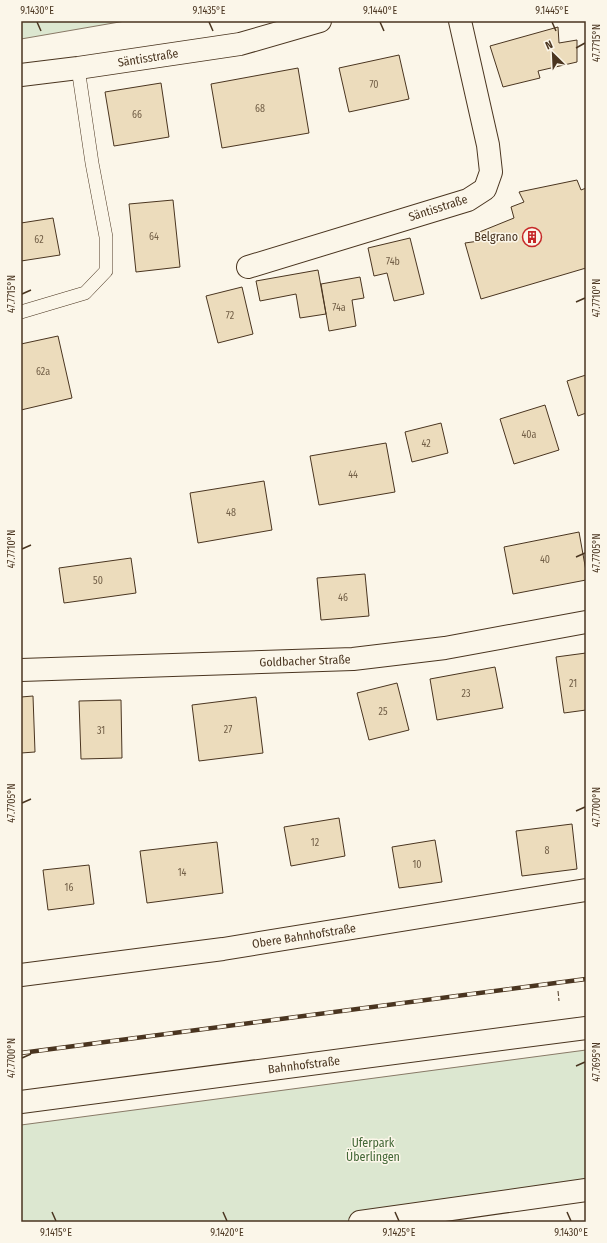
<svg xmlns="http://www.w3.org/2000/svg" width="607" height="1243" font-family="'Fira Sans Condensed',sans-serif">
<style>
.green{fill:#dce7d0;stroke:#887966}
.building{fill:#ecdcbc;stroke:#4a3520}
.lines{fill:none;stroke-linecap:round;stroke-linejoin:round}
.lane-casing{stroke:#4a3520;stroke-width:14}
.street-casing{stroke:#4a3520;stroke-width:24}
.secondary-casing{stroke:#4a3520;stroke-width:24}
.lane{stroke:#fbf6e9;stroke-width:13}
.street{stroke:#fbf6e9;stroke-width:22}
.secondary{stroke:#fbf6e9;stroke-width:22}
.rail-casing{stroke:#4a3520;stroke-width:4.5}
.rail{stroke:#fbf6e9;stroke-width:3;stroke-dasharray:9;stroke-linecap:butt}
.fence{stroke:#4a3520;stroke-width:1;stroke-dasharray:5 2;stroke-linecap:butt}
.ticks{fill:none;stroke:#4a3520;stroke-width:1.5}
.labels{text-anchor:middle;stroke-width:3;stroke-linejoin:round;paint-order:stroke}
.number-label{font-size:10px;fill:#725f47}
.street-label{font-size:12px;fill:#4a3520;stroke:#fbf6e9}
.poi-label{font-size:12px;fill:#4a3520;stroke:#fbf6e9;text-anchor:end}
.park-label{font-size:12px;fill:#436837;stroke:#fbf6e9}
.neatline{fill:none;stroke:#4a3520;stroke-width:1.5}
.ticks-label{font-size:10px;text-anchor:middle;fill:#4a3520}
</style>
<rect width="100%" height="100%" fill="#fbf6e9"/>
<path class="green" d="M 21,21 L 125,21 L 21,39 Z
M 586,1050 L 586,1190 L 374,1222 L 21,1222 L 21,1125 Z"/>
<path class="building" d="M 558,27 L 559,43 L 577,40 L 577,62 L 538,71 L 540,78 L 503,87 L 490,46 Z
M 399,55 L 409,99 L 349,112 L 339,68 Z
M 298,68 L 309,133 L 222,148 L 211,84 Z
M 161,83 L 169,137 L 114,146 L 105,92 Z
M 577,180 L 581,190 L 586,188 L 586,268 L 481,299 L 465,243 L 479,241 L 477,233 L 514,218 L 511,207 L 524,202 L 519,192 Z
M 173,200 L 180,267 L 136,272 L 129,204 Z
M 53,218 L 60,255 L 21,261 L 21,223 Z
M 410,238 L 424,294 L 394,301 L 387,273 L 374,276 L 368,248 Z
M 318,270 L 326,314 L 300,318 L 296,294 L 260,301 L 256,281 Z
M 360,277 L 364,298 L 352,300 L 356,326 L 329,331 L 321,284 Z
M 242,287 L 253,334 L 218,343 L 206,296 Z
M 58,336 L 72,398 L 21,410 L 21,344 Z
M 586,375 L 586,413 L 578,416 L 567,381 Z
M 545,405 L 559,450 L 514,464 L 500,419 Z
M 441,423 L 448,453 L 412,462 L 405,432 Z
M 386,443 L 395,492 L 319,505 L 310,456 Z
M 264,481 L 272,530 L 198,543 L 190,493 Z
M 579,532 L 586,571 L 586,580 L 513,594 L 504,547 Z
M 131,558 L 136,593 L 64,603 L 59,568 Z
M 365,574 L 369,616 L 321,620 L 317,578 Z
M 586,653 L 586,710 L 564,713 L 556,657 Z
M 495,667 L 503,708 L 437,720 L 430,679 Z
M 397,683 L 409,730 L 369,740 L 357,693 Z
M 33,696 L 35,752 L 21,753 L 21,697 Z
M 256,697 L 263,753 L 199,761 L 192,705 Z
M 121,700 L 122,758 L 81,759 L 79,701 Z
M 339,818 L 345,856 L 291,866 L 284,827 Z
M 572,824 L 577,869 L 522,876 L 516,831 Z
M 435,840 L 442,882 L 399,888 L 392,847 Z
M 217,842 L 223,893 L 147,903 L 140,851 Z
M 89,865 L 94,904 L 48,910 L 43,870 Z"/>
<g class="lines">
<defs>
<path id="lane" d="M 21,312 L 85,293 L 106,271 L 106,237 L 92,163 L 78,68"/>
<path id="street" d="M 21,75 L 78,68 L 240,44 L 320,21
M 248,267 L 468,200 L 485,189 L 491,172 L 488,145 L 460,21
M 21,670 L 353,659 L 445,648 L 586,622
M 21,975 L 223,949 L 586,890
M 360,1222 L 586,1190"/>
<path id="secondary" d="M 21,1102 L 586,1028"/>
</defs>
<use href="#lane" class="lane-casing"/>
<use href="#street" class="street-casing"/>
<use href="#secondary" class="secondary-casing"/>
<use href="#lane" class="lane"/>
<use href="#street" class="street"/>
<use href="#secondary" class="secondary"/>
<defs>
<path id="rail" d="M 21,1053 L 586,979"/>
</defs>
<use href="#rail" class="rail-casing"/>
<use href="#rail" class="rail"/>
<path class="fence" d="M 558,991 L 559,1001"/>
</g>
<path class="ticks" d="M 37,22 L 41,31M 209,22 L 213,31M 380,22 L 384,31M 552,22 L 556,31M 576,48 L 585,43M 22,294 L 31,290M 576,302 L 585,298M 22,549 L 31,545M 576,557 L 585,553M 22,803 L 31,799M 576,811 L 585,807M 22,1058 L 31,1054M 576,1066 L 585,1062M 52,1212 L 56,1221M 223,1212 L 227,1221M 395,1212 L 399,1221M 567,1212 L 571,1221"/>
<defs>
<symbol id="building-ring" viewBox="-11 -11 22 22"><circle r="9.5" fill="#fbf6e9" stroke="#c62828" stroke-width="1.5"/><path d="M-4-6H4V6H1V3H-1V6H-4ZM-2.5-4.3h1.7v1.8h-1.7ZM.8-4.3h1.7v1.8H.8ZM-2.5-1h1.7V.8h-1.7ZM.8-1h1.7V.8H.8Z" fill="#c62828"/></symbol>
</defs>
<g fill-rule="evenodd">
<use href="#building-ring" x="521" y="226" width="22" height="22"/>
</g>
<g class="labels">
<g class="number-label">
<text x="374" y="88">70</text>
<text x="260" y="112">68</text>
<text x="137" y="118">66</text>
<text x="154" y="240">64</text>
<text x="39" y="243">62</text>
<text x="393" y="265">74b</text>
<text x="339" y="311">74a</text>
<text x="230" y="319">72</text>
<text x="43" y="375">62a</text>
<text x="529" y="438">40a</text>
<text x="426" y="447">42</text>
<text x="353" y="478">44</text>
<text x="231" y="516">48</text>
<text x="545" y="563">40</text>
<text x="98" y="584">50</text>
<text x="343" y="601">46</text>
<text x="573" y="687">21</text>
<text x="466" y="697">23</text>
<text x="383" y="715">25</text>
<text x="228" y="733">27</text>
<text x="101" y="734">31</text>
<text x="315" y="846">12</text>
<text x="547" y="854">8</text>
<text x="417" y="868">10</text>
<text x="182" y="876">14</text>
<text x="69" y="891">16</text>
</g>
<g class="street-label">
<text transform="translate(148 58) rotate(-9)" y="4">Säntisstraße</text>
<text transform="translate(438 208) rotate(-18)" y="4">Säntisstraße</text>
<text transform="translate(305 661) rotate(-2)" y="4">Goldbacher Straße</text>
<text transform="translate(304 936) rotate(-9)" y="4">Obere Bahnhofstraße</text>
<text transform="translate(304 1065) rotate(-7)" y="4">Bahnhofstraße</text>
</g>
<g class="poi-label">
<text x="518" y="241">Belgrano</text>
</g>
<g class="park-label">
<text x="373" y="1147">Uferpark<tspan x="373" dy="14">Überlingen</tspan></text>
</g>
</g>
<rect width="607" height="1243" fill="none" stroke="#fbf6e9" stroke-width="44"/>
<g transform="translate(553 54) rotate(336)" stroke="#fbf6e9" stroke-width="3" paint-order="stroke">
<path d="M0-3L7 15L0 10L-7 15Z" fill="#4a3520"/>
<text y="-6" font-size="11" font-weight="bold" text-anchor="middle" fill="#4a3520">N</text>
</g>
<rect x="22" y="22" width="563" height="1199" class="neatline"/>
<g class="ticks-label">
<text x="37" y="14">9.1430°E</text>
<text x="209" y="14">9.1435°E</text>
<text x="380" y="14">9.1440°E</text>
<text x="552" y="14">9.1445°E</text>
<text transform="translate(596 43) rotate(-90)" y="4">47.7715°N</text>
<text transform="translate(11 294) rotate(-90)" y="4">47.7715°N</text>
<text transform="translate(596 298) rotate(-90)" y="4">47.7710°N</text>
<text transform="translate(11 549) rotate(-90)" y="4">47.7710°N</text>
<text transform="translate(596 553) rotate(-90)" y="4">47.7705°N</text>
<text transform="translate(11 803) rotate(-90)" y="4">47.7705°N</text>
<text transform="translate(596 807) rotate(-90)" y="4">47.7700°N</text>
<text transform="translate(11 1058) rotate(-90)" y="4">47.7700°N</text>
<text transform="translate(596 1062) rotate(-90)" y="4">47.7695°N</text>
<text x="56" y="1236">9.1415°E</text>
<text x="227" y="1236">9.1420°E</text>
<text x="399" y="1236">9.1425°E</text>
<text x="571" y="1236">9.1430°E</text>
</g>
</svg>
